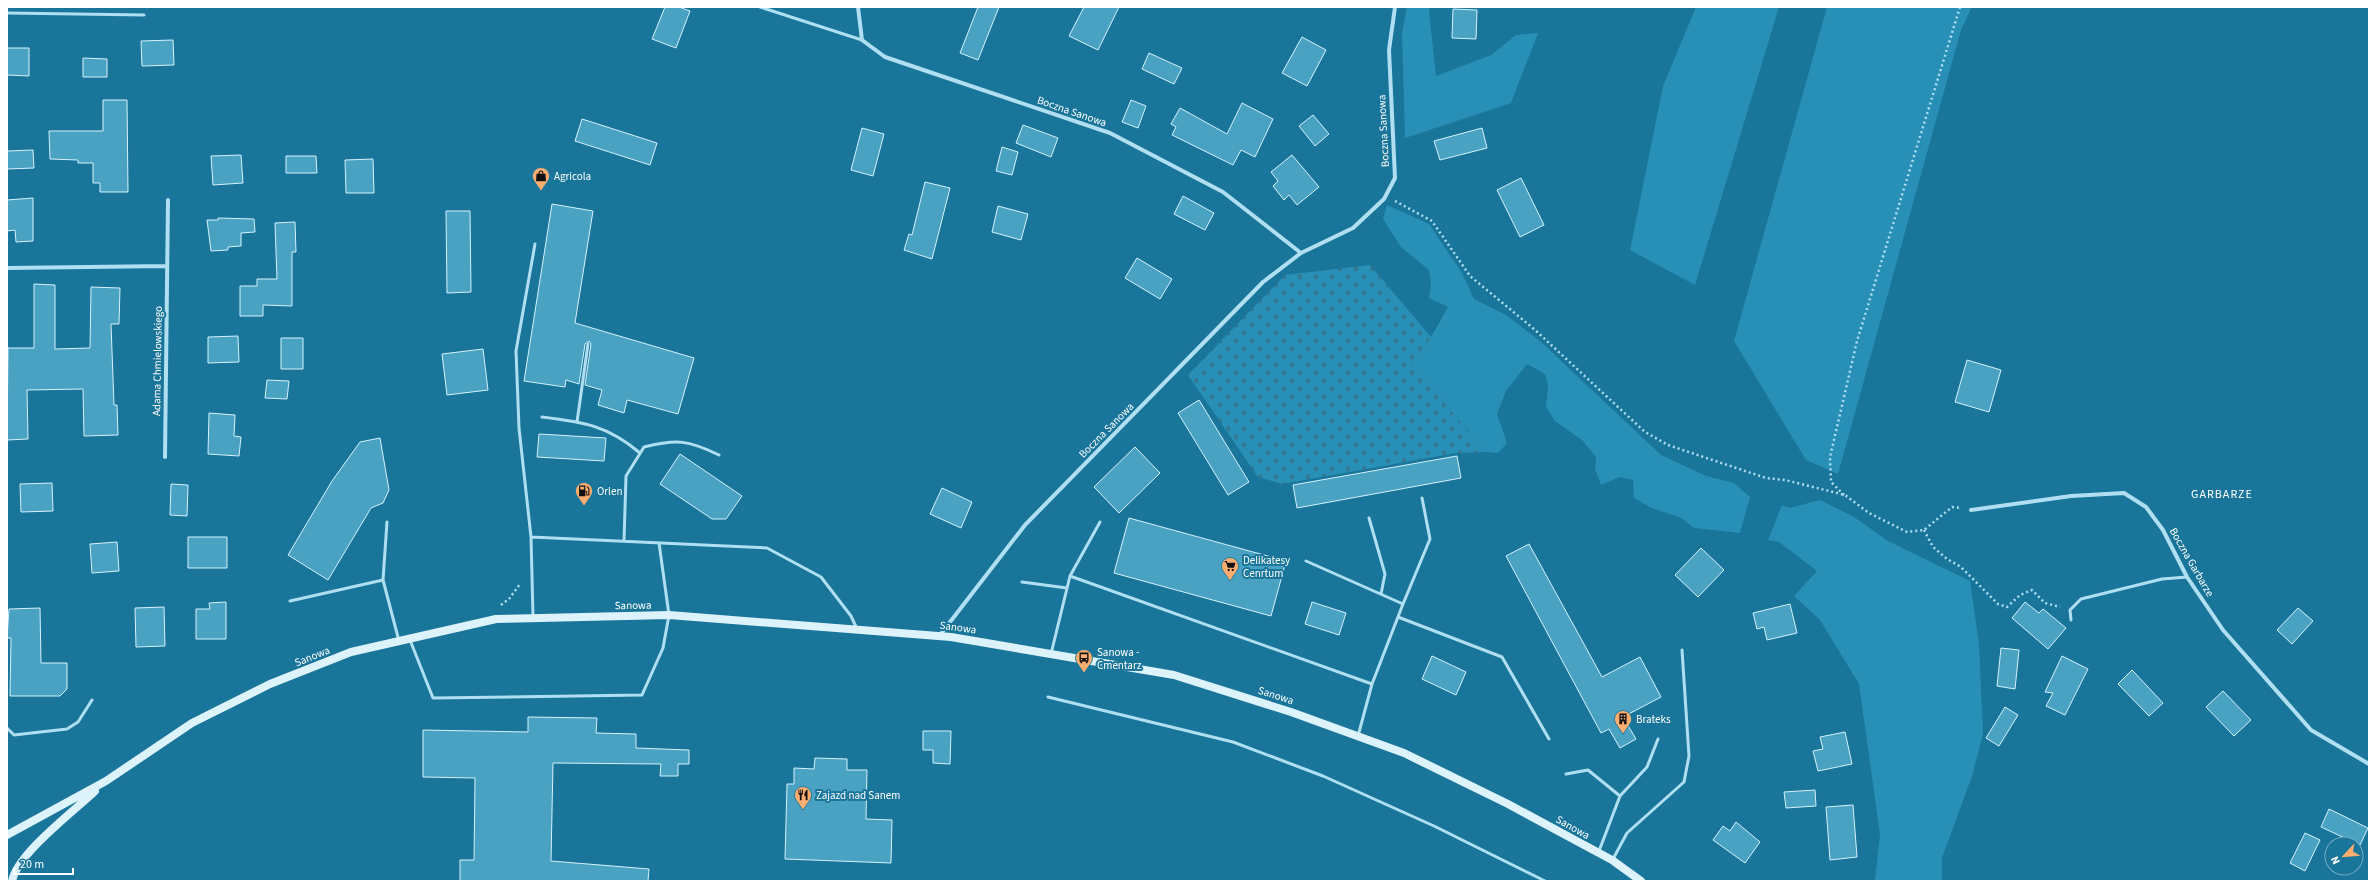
<svg xmlns="http://www.w3.org/2000/svg" width="2376" height="888" font-family="'Source Sans 3',sans-serif">
<style>
.grass{fill:#2890b7}
.cemetery{fill:url(#cemetery-stones)}
.building{fill:#4aa2c3;stroke:#d6f2fc}
.lines{fill:none;stroke-linecap:round;stroke-linejoin:round}
.path{stroke:#afdff1;stroke-width:2.5;stroke-dasharray:2 3;stroke-linecap:butt}
.lane{stroke:#afdff1;stroke-width:3}
.street{stroke:#afdff1;stroke-width:4}
.secondary{stroke:#ddf3fc;stroke-width:8}
.labels{text-anchor:middle;stroke-width:4;stroke-linejoin:round;paint-order:stroke}
.street-label{font-size:11px;fill:#fff;stroke:#19759a}
.poi-label{font-size:11px;fill:#fff;stroke:#19759a;text-anchor:start}
.neighbourhood-label{font-size:12px;letter-spacing:1px;fill:#fff;stroke:#19759a}
</style>
<defs>
<pattern id="cemetery-stones" width="16" height="16" patternUnits="userSpaceOnUse"><rect width="16" height="16" fill="#2890b7"/><path d="M2 7V4a2 2 0 0 1 4 0v3zM10 15v-3a2 2 0 0 1 4 0v3z" fill="#357892"/></pattern>
</defs>
<rect width="100%" height="100%" fill="#19759a"/>
<path class="grass" d="M 1407,7 L 1430,7 L 1429,12 L 1436,76 L 1491,55 L 1516,35 L 1538,33 L 1511,103 L 1405,138 L 1402,33 Z
M 1696,7 L 1779,7 L 1695,285 L 1630,250 L 1663,86 Z
M 1827,7 L 1972,7 L 1961,30 L 1838,474 L 1806,460 L 1734,341 Z
M 1387,205 L 1429,224 L 1462,273 L 1474,299 L 1506,315 L 1540,341 L 1661,455 L 1706,476 L 1734,483 L 1750,497 L 1740,533 L 1694,528 L 1681,518 L 1652,508 L 1634,498 L 1633,480 L 1620,477 L 1601,485 L 1595,469 L 1596,457 L 1582,440 L 1555,421 L 1546,407 L 1548,385 L 1545,374 L 1527,364 L 1506,391 L 1497,414 L 1507,443 L 1498,453 L 1487,452 L 1410,365 L 1431,337 L 1448,307 L 1429,298 L 1431,284 L 1429,270 L 1401,247 L 1383,219 Z
M 1820,500 L 1854,517 L 1888,541 L 1970,581 L 1979,644 L 1983,734 L 1972,776 L 1942,858 L 1942,881 L 1875,881 L 1880,834 L 1859,684 L 1820,620 L 1794,596 L 1817,571 L 1779,542 L 1768,540 L 1782,505 L 1790,508 Z"/>
<path class="cemetery" d="M 1370,265 L 1431,337 L 1410,365 L 1487,452 L 1456,453 L 1282,484 L 1258,477 L 1188,375 L 1285,275 Z"/>
<path class="building" d="M 665,7 L 679,7 L 690,11 L 676,48 L 652,39 Z
M 978,7 L 999,7 L 978,60 L 960,53 Z
M 1084,7 L 1119,7 L 1098,50 L 1069,36 Z
M 1453,9 L 1477,10 L 1476,39 L 1452,38 Z
M 1302,37 L 1326,50 L 1307,86 L 1282,73 Z
M 173,40 L 174,65 L 142,66 L 141,41 Z
M 7,48 L 29,48 L 29,76 L 7,75 Z
M 1149,53 L 1182,68 L 1174,84 L 1142,69 Z
M 83,58 L 107,59 L 107,77 L 83,77 Z
M 103,100 L 127,100 L 128,192 L 100,192 L 100,183 L 93,183 L 93,163 L 78,163 L 78,160 L 50,159 L 49,131 L 103,131 Z
M 1131,100 L 1146,106 L 1138,128 L 1122,122 Z
M 1242,103 L 1273,119 L 1255,157 L 1241,150 L 1233,165 L 1172,135 L 1176,127 L 1171,124 L 1180,108 L 1227,134 Z
M 1313,115 L 1329,134 L 1315,146 L 1299,126 Z
M 582,119 L 657,143 L 650,165 L 575,141 Z
M 1023,125 L 1058,138 L 1051,157 L 1016,143 Z
M 862,128 L 884,134 L 873,176 L 851,170 Z
M 1482,128 L 1487,148 L 1440,160 L 1434,141 Z
M 1002,147 L 1018,152 L 1012,175 L 996,171 Z
M 33,150 L 34,168 L 7,169 L 7,151 Z
M 241,155 L 243,183 L 213,185 L 211,156 Z
M 1292,155 L 1319,187 L 1297,205 L 1289,195 L 1284,200 L 1273,186 L 1278,181 L 1271,172 Z
M 286,156 L 316,156 L 317,173 L 286,173 Z
M 373,159 L 374,193 L 346,193 L 345,160 Z
M 1521,178 L 1544,225 L 1520,237 L 1497,190 Z
M 925,182 L 950,188 L 932,259 L 904,250 L 909,234 L 912,235 Z
M 1183,196 L 1214,213 L 1205,230 L 1174,214 Z
M 33,198 L 33,241 L 16,242 L 15,230 L 7,231 L 7,200 Z
M 552,204 L 593,211 L 575,323 L 694,358 L 678,414 L 627,400 L 624,413 L 598,405 L 602,390 L 585,385 L 591,344 L 589,341 L 585,344 L 579,384 L 566,380 L 565,387 L 524,381 Z
M 998,206 L 1028,214 L 1021,240 L 992,232 Z
M 446,211 L 470,211 L 471,292 L 447,293 Z
M 218,218 L 254,219 L 255,232 L 241,233 L 241,246 L 228,247 L 228,250 L 211,251 L 207,220 L 218,220 Z
M 295,222 L 296,252 L 292,252 L 292,306 L 263,305 L 263,316 L 240,316 L 240,286 L 257,286 L 257,279 L 277,279 L 275,223 Z
M 1137,258 L 1172,279 L 1160,299 L 1125,278 Z
M 34,284 L 55,285 L 55,349 L 90,348 L 91,287 L 120,288 L 119,324 L 111,324 L 114,405 L 117,405 L 118,435 L 84,436 L 83,389 L 27,390 L 28,439 L 7,440 L 8,348 L 34,348 Z
M 238,336 L 239,362 L 208,363 L 208,337 Z
M 281,338 L 303,338 L 303,369 L 281,369 Z
M 483,349 L 488,390 L 447,395 L 442,354 Z
M 1967,360 L 2001,370 L 1989,412 L 1955,402 Z
M 267,380 L 289,381 L 287,399 L 265,398 Z
M 1199,400 L 1249,482 L 1228,495 L 1178,413 Z
M 209,413 L 235,415 L 234,436 L 241,437 L 239,456 L 208,454 Z
M 539,434 L 606,438 L 604,461 L 537,457 Z
M 380,438 L 389,490 L 383,503 L 371,508 L 328,580 L 288,555 L 332,481 L 360,442 Z
M 1135,447 L 1160,473 L 1119,513 L 1094,487 Z
M 680,454 L 742,496 L 726,519 L 712,519 L 660,484 Z
M 1457,456 L 1461,478 L 1297,508 L 1293,485 Z
M 52,483 L 53,511 L 21,512 L 20,484 Z
M 171,484 L 188,485 L 187,516 L 170,515 Z
M 942,488 L 972,502 L 961,528 L 930,514 Z
M 1129,518 L 1286,561 L 1271,616 L 1114,573 Z
M 188,537 L 227,537 L 227,568 L 188,568 Z
M 117,542 L 119,571 L 92,573 L 90,544 Z
M 1529,544 L 1602,677 L 1640,657 L 1661,697 L 1623,717 L 1636,739 L 1620,748 L 1609,729 L 1601,733 L 1506,556 Z
M 1701,548 L 1724,570 L 1698,597 L 1675,575 Z
M 226,602 L 226,639 L 196,639 L 196,609 L 210,609 L 209,603 Z
M 1312,602 L 1346,613 L 1339,635 L 1305,624 Z
M 2025,602 L 2039,613 L 2043,609 L 2066,628 L 2048,649 L 2012,618 Z
M 1790,604 L 1797,633 L 1767,640 L 1764,627 L 1757,629 L 1753,613 Z
M 164,607 L 165,646 L 136,647 L 135,608 Z
M 40,608 L 41,663 L 67,663 L 67,689 L 60,696 L 10,696 L 11,638 L 7,638 L 9,609 Z
M 2298,608 L 2313,621 L 2292,644 L 2277,630 Z
M 2001,648 L 2019,650 L 2015,689 L 1997,686 Z
M 1432,656 L 1466,672 L 1456,695 L 1422,679 Z
M 2062,656 L 2088,669 L 2065,715 L 2046,706 L 2053,693 L 2045,692 Z
M 2132,670 L 2163,703 L 2149,716 L 2118,684 Z
M 2223,691 L 2251,720 L 2234,736 L 2206,707 Z
M 2005,707 L 2018,715 L 1999,746 L 1986,738 Z
M 528,717 L 597,718 L 596,733 L 636,734 L 636,748 L 689,750 L 689,764 L 678,764 L 678,776 L 660,776 L 661,764 L 553,763 L 551,861 L 649,869 L 648,881 L 460,881 L 460,860 L 474,860 L 475,778 L 423,777 L 423,730 L 528,732 Z
M 923,731 L 951,731 L 950,764 L 933,763 L 933,750 L 923,750 Z
M 1845,732 L 1852,764 L 1818,771 L 1813,751 L 1823,749 L 1820,737 Z
M 815,758 L 847,759 L 847,770 L 867,770 L 866,819 L 892,820 L 891,863 L 785,859 L 787,784 L 794,784 L 794,768 L 814,769 Z
M 1815,790 L 1816,806 L 1786,808 L 1784,792 Z
M 1853,805 L 1857,857 L 1830,860 L 1826,807 Z
M 2329,809 L 2368,828 L 2360,845 L 2321,827 Z
M 1736,822 L 1760,842 L 1745,863 L 1713,840 L 1723,826 L 1730,831 Z
M 2305,833 L 2320,840 L 2305,871 L 2290,863 Z"/>
<g class="lines">
<path class="path" d="M 1395,201 L 1432,221 L 1470,276 L 1534,329 L 1645,432 L 1668,445 L 1766,478 L 1785,480 L 1845,495 L 1869,513 L 1907,532 L 1924,530 L 1952,507 L 1960,508
M 1844,495 L 1831,482 L 1830,457 L 1857,341 L 1960,7
M 1924,530 L 1933,547 L 1947,559 L 1961,567 L 1998,604 L 2007,607 L 2020,595 L 2032,590 L 2045,603 L 2060,607
M 501,605 L 509,599 L 520,584"/>
<path class="lane" d="M 760,7 L 862,40
M 7,13 L 144,15
M 542,417 C 583,422 607,425 640,453
M 577,422 L 588,344
M 1369,518 L 1385,574 L 1381,594
M 387,522 L 383,580 L 399,641
M 531,537 L 767,548 L 821,577 L 851,616 L 857,629
M 624,541 L 626,476 L 644,447 C 677,439 688,440 719,455
M 1306,561 L 1403,604 L 1372,684
M 1070,576 L 1100,522
M 1022,582 L 1067,588
M 290,601 L 383,580
M 1403,604 L 1430,539 L 1422,498
M 533,616 L 531,537 L 519,428 L 516,351 L 535,244
M 1398,617 L 1502,657 L 1549,739
M 2071,620 L 2070,610 L 2081,599 L 2162,579 L 2187,577
M 410,640 L 433,698 L 642,695 L 663,648 L 669,615 L 659,543
M 1051,654 L 1070,576 L 1372,684 L 1358,736
M 1048,697 L 1233,742 L 1323,776 L 1434,826 L 1545,881
M 7,728 L 14,735 L 67,729 L 78,722 L 92,700
M 1566,774 L 1588,770 L 1620,796
M 1599,851 L 1620,796 L 1647,767 L 1658,739
M 1613,859 L 1627,833 L 1684,782 L 1689,756 L 1682,650"/>
<path class="street" d="M 858,7 L 862,40 L 885,57 L 1110,133 L 1223,192 L 1301,253
M 7,268 L 167,266
M 165,457 L 168,200
M 1971,510 L 2071,496 L 2124,493 L 2146,507 L 2163,530 L 2187,577 L 2223,630 L 2311,730 L 2369,764
M 940,635 L 1025,525 L 1263,282 L 1301,253 L 1353,228 L 1384,199 L 1395,178 L 1389,50 L 1395,7"/>
<path class="secondary" d="M 7,835 L 106,781 L 192,723 L 270,684 L 351,652 L 496,619 L 669,615 L 951,637 L 1174,675 L 1291,712 L 1404,753 L 1508,804 L 1612,860 L 1641,881
M 12,881 C 18,853 73,812 95,791"/>
</g>
<defs>
<symbol id="shop-pin" viewBox="-11 -11 22 30"><path d="M0 17L-7.5 6A9.5 9.5 0 1 1 7.5 6Z" fill="#ffae6f" stroke="#19759a"/><path d="M-5-2.5h2.3a2.7 3.5 0 0 1 5.4 0H5L5.5 6h-11ZM-1.5-2.5h3a1.5 2.3 0 0 0-3 0Z" fill="#111"/></symbol>
<symbol id="fuel-pin" viewBox="-11 -11 22 30"><path d="M0 17L-7.5 6A9.5 9.5 0 1 1 7.5 6Z" fill="#ffae6f" stroke="#19759a"/><path d="M-5.5-6h7V0h2V4h1.3V-2.5L3-4.5l.8-.8L6-3V5H2.5V1h-1V6h-7ZM-4.2-4.7v3.2H.2V-4.7Z" fill="#111"/></symbol>
<symbol id="supermarket-pin" viewBox="-11 -11 22 30"><path d="M0 17L-7.5 6A9.5 9.5 0 1 1 7.5 6Z" fill="#ffae6f" stroke="#19759a"/><path d="M-6-5.5h2.5l.6 2H6L4.5 2H-2.5L-4.4-4H-6ZM-1.5 3.2a1.3 1.3 0 1 0 .1 0ZM3 3.2a1.3 1.3 0 1 0 .1 0Z" fill="#111"/></symbol>
<symbol id="bus-pin" viewBox="-11 -11 22 30"><path d="M0 17L-7.5 6A9.5 9.5 0 1 1 7.5 6Z" fill="#ffae6f" stroke="#19759a"/><path d="M-5-6H5V4H4V6H2V4H-2V6H-4V4H-5ZM-3.5-4V0h7V-4ZM-3.5 1.2v1.5H-2V1.2ZM2 1.2v1.5H3.5V1.2Z" fill="#111"/></symbol>
<symbol id="building-pin" viewBox="-11 -11 22 30"><path d="M0 17L-7.5 6A9.5 9.5 0 1 1 7.5 6Z" fill="#ffae6f" stroke="#19759a"/><path d="M-4-6H4V6H1V3H-1V6H-4ZM-2.5-4.3h1.7v1.8h-1.7ZM.8-4.3h1.7v1.8H.8ZM-2.5-1h1.7V.8h-1.7ZM.8-1h1.7V.8H.8Z" fill="#111"/></symbol>
<symbol id="restaurant-pin" viewBox="-11 -11 22 30"><path d="M0 17L-7.5 6A9.5 9.5 0 1 1 7.5 6Z" fill="#ffae6f" stroke="#19759a"/><path d="M-5-6h1v4h1v-4h1v4h1v-4h1v5L-1.5 .5V6h-2V.5L-5-1ZM5-6V6H3V1.5H1.5Q1.5-4 5-6Z" fill="#111"/></symbol>
</defs>
<g fill-rule="evenodd">
<use href="#shop-pin" x="531" y="166" width="20" height="27"/>
<use href="#fuel-pin" x="574" y="481" width="20" height="27"/>
<use href="#supermarket-pin" x="1220" y="556" width="20" height="27"/>
<use href="#bus-pin" x="1074" y="648" width="20" height="27"/>
<use href="#building-pin" x="1613" y="709" width="20" height="27"/>
<use href="#restaurant-pin" x="793" y="785" width="20" height="27"/>
</g>
<g class="labels">
<g class="street-label">
<text transform="translate(1072 111) rotate(19)" y="4">Boczna Sanowa</text>
<text transform="translate(1383 131) rotate(-93)" y="4">Boczna Sanowa</text>
<text transform="translate(157 361) rotate(-89)" y="4">Adama Chmielowskiego</text>
<text transform="translate(1106 430) rotate(-45)" y="4">Boczna Sanowa</text>
<text transform="translate(2192 562) rotate(60)" y="4">Boczna Garbarze</text>
<text transform="translate(633 605) rotate(-1)" y="4">Sanowa</text>
<text transform="translate(958 627) rotate(8)" y="4">Sanowa</text>
<text transform="translate(312 656) rotate(-22)" y="4">Sanowa</text>
<text transform="translate(1276 695) rotate(18)" y="4">Sanowa</text>
<text transform="translate(1573 827) rotate(29)" y="4">Sanowa</text>
</g>
<g class="poi-label">
<text x="554" y="180">Agricola</text>
<text x="597" y="495">Orlen</text>
<text x="1243" y="564">Delikatesy<tspan x="1243" dy="13">Cenrtum</tspan></text>
<text x="1097" y="656">Sanowa -<tspan x="1097" dy="13">Cmentarz</tspan></text>
<text x="1636" y="723">Brateks</text>
<text x="816" y="799">Zajazd nad Sanem</text>
</g>
<g class="neighbourhood-label">
<text x="2222" y="498">GARBARZE</text>
</g>
</g>
<rect width="2376" height="888" fill="none" stroke="#ffffff" stroke-width="16"/>
<g transform="translate(2344 856) rotate(244)"><circle r="19" fill="#19759a" stroke="#75acc2"/>
<path d="M0-3L7 15L0 10L-7 15Z" fill="#ffae6f"/>
<text y="-6" font-size="11" font-weight="bold" text-anchor="middle" fill="#ffffff">N</text>
</g>
<path d="M14 868v6h59v-6" fill="none" stroke="#ffffff" stroke-width="2"/>
<text x="20" y="868" font-size="12" fill="#ffffff" stroke="#19759a" stroke-width="3" paint-order="stroke">20 m</text>
</svg>
